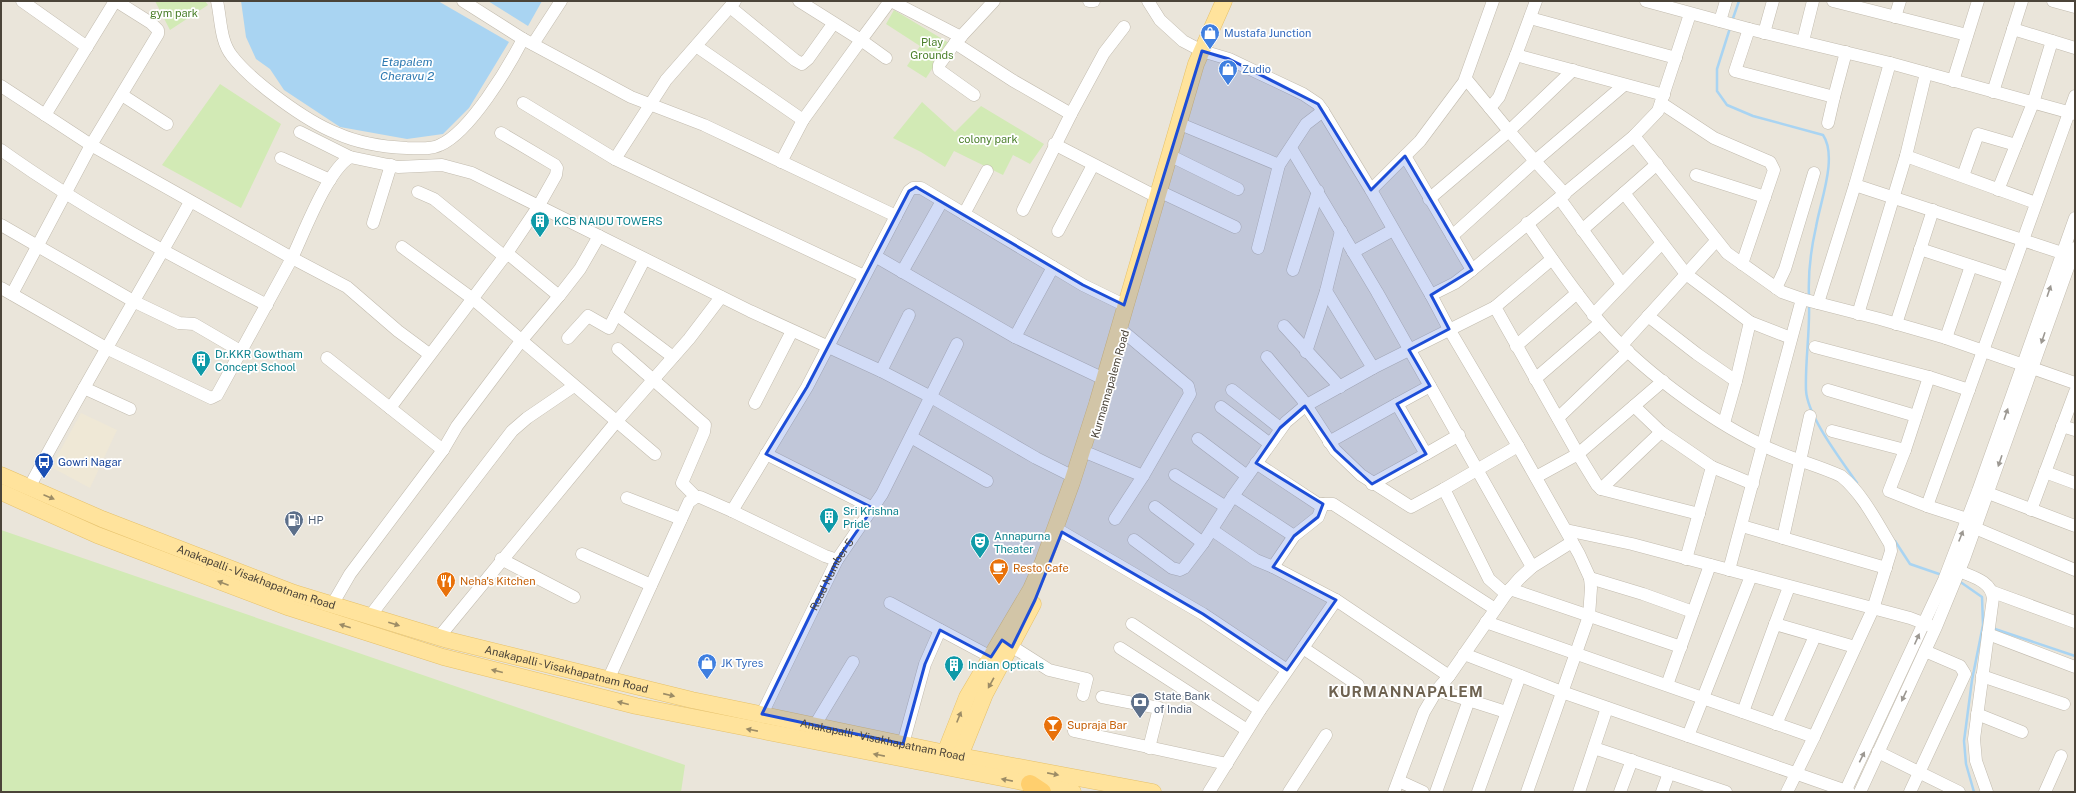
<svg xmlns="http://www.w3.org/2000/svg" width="2076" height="793" font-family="'Public Sans',sans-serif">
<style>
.residential{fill:#eae5da}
.education{fill:#efe8d6}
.green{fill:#d2eab5}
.water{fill:#a9d4f2}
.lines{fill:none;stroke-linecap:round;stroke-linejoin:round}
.stream{stroke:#a9d4f2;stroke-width:2.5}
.minor-casing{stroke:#c2bbae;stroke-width:13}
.major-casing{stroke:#e6c16a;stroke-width:17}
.highway-casing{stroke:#e0a43c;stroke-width:19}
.minor{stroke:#fff;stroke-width:12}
.major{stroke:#ffe39c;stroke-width:16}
.highway{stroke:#ffcf6e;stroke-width:18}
.oneway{fill:#9c9892}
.oneway2{fill:#9c8c66}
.marked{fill:#1d4ed8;fill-opacity:0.2;stroke:#1d4ed8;stroke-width:3;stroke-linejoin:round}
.labels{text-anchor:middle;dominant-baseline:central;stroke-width:3.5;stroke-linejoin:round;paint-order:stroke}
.park-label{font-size:11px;fill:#4a7f2a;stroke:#fff}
.shop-label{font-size:11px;fill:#366cbe;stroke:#fff;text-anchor:start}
.culture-label{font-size:11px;fill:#0d838f;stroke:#fff;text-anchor:start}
.street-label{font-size:11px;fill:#4b4439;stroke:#fff}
.transit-label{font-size:11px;fill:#164399;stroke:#fff;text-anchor:start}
.service-label{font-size:11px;fill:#4e5e75;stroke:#fff;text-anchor:start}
.food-label{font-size:11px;fill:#c56008;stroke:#fff;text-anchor:start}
.water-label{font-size:12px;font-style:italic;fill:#2e7ab2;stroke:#fff}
.district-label{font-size:15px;font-weight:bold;letter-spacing:1px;fill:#6e6250;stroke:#fff}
</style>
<rect width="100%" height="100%" fill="#f6f3ec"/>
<path class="residential" d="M 1,1 L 2075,1 L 2075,792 L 567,792 L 1,581 Z"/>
<path class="education" d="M 81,413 L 117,430 L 90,488 L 51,467 Z"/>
<path class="green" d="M 155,1 L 205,1 L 208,5 L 170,30 Z
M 894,10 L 949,43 L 926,78 L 907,66 L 920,46 L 886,24 Z
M 220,84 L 281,124 L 241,208 L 162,165 Z
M 922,102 L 955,132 L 981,106 L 1044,144 L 1030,164 L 1013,155 L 1003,175 L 954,151 L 945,167 L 921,152 L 893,138 Z
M 1,530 L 685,765 L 681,792 L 1,792 Z"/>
<path class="water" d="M 241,1 L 438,1 L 509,42 L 469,108 L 443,134 L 407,139 L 340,127 L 284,90 L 270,69 L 256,59 L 246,37 Z
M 488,1 L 542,1 L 528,26 Z"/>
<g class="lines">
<path class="stream" d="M 1732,21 L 1739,1
M 1730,28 L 1717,69 L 1717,91 L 1727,105 L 1753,116 L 1823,135 C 1838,157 1820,202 1816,227 C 1811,249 1808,275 1809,297
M 1809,304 C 1810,333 1805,361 1806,390 C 1807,416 1842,461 1857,483
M 1895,541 L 1910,564 L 1942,575
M 1959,581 L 1982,597 L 1983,625 L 1972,680 L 1964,741 L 1966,764 L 1974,792
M 1992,628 L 2075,656"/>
<g class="minor-casing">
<g id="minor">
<path d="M 22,1 L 87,47"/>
<path d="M 217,1 C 221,19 220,41 232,56 C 252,82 306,121 336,133 C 358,143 383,147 407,148 C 417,148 430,150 440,145 C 470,132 508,68 523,39"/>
<path d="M 463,1 L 523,39 L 631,97 L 704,125 L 896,216"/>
<path d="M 799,1 L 861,40 L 890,1"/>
<path d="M 891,1 L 961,37"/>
<path d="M 994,1 L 955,43 L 1012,80 L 1071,114"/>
<path d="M 1089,1 L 1094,1"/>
<path d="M 1148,1 L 1160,20 L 1183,41 L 1202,51 L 1229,59 L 1303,94 L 1318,104 L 1323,111 L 1371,190 L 1431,295 L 1449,329 L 1518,446 L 1579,554 L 1590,578 L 1591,588 L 1589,616 L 1527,792"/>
<path d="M 1536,1 L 1516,55 L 1664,95"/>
<path d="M 1646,1 L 1749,29 L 1890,63 L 2075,114"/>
<path d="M 1833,1 L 1967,35"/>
<path d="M 2053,1 L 2075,7"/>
<path d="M 730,7 L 795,60 L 802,64 L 808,59 L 833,24"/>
<path d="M 1895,17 L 1900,1"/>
<path d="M 1530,18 L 1676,58"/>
<path d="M 1720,21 L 1726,1"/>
<path d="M 1749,29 L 1735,71 L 1834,97 L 1846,52"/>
<path d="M 2013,29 L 2075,48"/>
<path d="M 1764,33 L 1773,1"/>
<path d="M 1803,41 L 1813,1"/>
<path d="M 955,43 L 939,65 L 939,70 L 974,95"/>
<path d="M 533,44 L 561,1"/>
<path d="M 696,46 L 803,120 L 781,162"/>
<path d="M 1953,81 L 1978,1"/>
<path d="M 1,86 L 91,145 L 292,258 C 304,233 327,171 350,157"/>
<path d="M 1993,92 L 2022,1"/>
<path d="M 122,95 L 167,124"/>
<path d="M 523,103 L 615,159 L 864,276"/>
<path d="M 1661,103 L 1714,138 L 1770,162 L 1774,170 L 1742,264"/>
<path d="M 1490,108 L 1499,97 L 1516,55"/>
<path d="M 45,115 L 115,1"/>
<path d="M 803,120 L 861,40 L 886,58"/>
<path d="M 1828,123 L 1834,97"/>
<path d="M 1185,126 L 1279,165"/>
<path d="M 300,132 L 350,157 L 398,167 L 442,165 L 472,173 L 750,311 L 881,371 L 931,397 L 1036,458 L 1074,477"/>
<path d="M 1634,136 L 1727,253 L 1782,292 L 1802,299 L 1880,319 L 1946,338 L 2075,383"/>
<path d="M 1054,144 L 1157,197"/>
<path d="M 1291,148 L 1377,292 L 1532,567"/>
<path d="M 1,150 C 85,210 175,258 267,305"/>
<path d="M 1405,156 L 1472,270"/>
<path d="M 1906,156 L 2036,203"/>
<path d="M 281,158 L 330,180"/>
<path d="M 1175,158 L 1238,189"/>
<path d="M 615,159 L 666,80 L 735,1"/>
<path d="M 1696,175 L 1765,197"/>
<path d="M 1963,176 L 1978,134 L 2016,145"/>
<path d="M 1855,185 L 2062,253"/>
<path d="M 1371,190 L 1420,141 L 1464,82 L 1493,1"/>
<path d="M 1998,190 L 2033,103 L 2052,41"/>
<path d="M 418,192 L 434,199 L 505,257"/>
<path d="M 1624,193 L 1686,274 L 1750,322 L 1791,338"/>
<path d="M 1165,194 L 1235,227"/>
<path d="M 1565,194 L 1535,161 L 1624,85"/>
<path d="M 1429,199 L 1509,131 L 1466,79"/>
<path d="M 1560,199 L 1622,284"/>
<path d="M 1023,210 L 1071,114 L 1104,53 L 1124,27"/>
<path d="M 964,214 L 987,171"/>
<path d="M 373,223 L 391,165"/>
<path d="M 1527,223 C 1550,256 1573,290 1599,321 C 1637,367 1708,419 1762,445 C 1787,458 1815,464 1841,476 C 1862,493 1876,521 1890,544 L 1891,551 L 1873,609 L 1814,737"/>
<path d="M 1,225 L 135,302 L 179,323 L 194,324 L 242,352"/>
<path d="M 1582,230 L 1657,164"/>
<path d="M 1058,231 L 1093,165"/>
<path d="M 1452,236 L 1535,161 L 1509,131 L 1573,70"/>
<path d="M 402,247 L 473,299 L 655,454"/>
<path d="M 1258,248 L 1279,165 L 1306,124 L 1323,111"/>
<path d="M 1920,249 L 2009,278"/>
<path d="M 1353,252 L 1393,230"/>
<path d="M 507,253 L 559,296"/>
<path d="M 875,256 L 1015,337 L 1104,379"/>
<path d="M 1552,259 L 1495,307 L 1578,454 L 1663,381"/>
<path d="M 1293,270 L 1318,191"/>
<path d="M 902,272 L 942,201"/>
<path d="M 1,288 L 106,348 L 211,398 L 217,395 L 292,258 L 347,287 L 398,331 L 429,354"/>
<path d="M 1776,288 L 1785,269 L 1814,173"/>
<path d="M 1326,291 L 1373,368"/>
<path d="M 12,294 L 91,145 L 158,34 L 158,30 L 151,23 L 116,1"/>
<path d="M 1431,295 L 1455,283 L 1472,270 L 1634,136 L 1658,111 L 1690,14"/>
<path d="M 1818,303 L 1855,185 L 1890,63"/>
<path d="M 616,314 L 673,357"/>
<path d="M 1858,314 L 1906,156 L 1926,73"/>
<path d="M 1593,315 L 1662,243"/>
<path d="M 1648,316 L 1697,354 L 1736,381"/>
<path d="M 1896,324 L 1933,210"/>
<path d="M 1284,326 L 1340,387"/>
<path d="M 1015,337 L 1053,267"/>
<path d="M 568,338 L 588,316 L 609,328 L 644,260"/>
<path d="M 1946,338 L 1971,266"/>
<path d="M 1622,345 L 1716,241"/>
<path d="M 1516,346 L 1577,293"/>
<path d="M 1815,347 L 1929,377 L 1969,390"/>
<path d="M 618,349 L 705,425 L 704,432 L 682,483 L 696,497"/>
<path d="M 1306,352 L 1326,291 L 1341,231"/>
<path d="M 1267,357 L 1302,399 L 1335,450 L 1361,475 L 1411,507 L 1444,489 L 1489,579 L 1506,594"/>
<path d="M 327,358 L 443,450"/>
<path d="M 881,371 L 909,315"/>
<path d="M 1535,379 L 1600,323"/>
<path d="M 84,388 L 130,409"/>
<path d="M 1232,390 L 1280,428"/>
<path d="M 1828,390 L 1916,416"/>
<path d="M 755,403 L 792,331"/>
<path d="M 1397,404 L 1430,386"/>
<path d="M 1634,406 L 1661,432 L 1712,467 L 1753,484"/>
<path d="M 1221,407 L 1270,444"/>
<path d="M 390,408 L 507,253 L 538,207 L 556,175 L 557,168 L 555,165 L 501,133"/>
<path d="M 1558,418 L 1628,351"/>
<path d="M 1724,423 L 1736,381 L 1750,322"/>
<path d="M 2062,426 L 2075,430"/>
<path d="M 1832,431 L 1905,450"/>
<path d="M 911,437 L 987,481"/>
<path d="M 1198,439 L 1247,476"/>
<path d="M 1329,442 L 1397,404 L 1426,454 L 1372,484"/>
<path d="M 766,454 L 873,508"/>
<path d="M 1090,454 L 1143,476"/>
<path d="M 1426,454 L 1459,435"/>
<path d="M 1256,463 L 1318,504 L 1333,504 L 1495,609"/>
<path d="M 2045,472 L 2075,483"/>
<path d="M 1175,475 L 1226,507"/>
<path d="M 1536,477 L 1578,454 L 1597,485 L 1601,489 L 1699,514"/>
<path d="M 29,488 C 80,391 137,298 190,202"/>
<path d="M 1444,489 L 1518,446"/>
<path d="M 1601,489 L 1661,432"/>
<path d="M 1988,493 L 2075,526"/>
<path d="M 1233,496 L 1294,536"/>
<path d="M 627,498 L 681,519"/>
<path d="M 1927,506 L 1889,491 L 1905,450 L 1929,377"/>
<path d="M 1155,507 L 1203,543"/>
<path d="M 2031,510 L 2075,392"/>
<path d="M 1115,519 L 1143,476 L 1190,394 L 1188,386 L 1125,333"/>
<path d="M 1967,519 L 1927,506 L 2075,96"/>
<path d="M 1742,526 L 1886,568"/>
<path d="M 1975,528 L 2075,570"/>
<path d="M 1212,530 L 1256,560 L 1273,567 L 1336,600"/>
<path d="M 1566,530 L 1632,544 L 1910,618 L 1931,626"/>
<path d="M 1062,532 L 1203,614 L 1287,670"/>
<path d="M 1783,538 L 1810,416"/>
<path d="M 1134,540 L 1172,568 L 1180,570 L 1184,568 L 1203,543 L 1233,496 L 1286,422 L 1305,406 L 1373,368 L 1495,307"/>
<path d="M 582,554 L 651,585"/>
<path d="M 501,559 L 574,597"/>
<path d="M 1686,559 L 1712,467"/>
<path d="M 837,560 L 825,556 L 732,511 L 807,387 L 909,191 L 913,188 L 921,188 L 1083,285 L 1124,305"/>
<path d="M 1273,567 L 1294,536 L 1318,517 L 1323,504"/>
<path d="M 1729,570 L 1802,299"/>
<path d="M 1959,571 C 1973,577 1991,581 1993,598 L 1974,739 L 1976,761 L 1987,792"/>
<path d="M 1590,578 L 1643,594 L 1693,612"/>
<path d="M 1510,589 L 1681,647"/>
<path d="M 1993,592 L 2075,622"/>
<path d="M 890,603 L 991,657"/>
<path d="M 332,605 L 350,574 L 443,450 L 457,426 L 521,341 L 559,296 L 580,269 L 599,236"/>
<path d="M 370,616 L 512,431 L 527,418 L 574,386"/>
<path d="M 1486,622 L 1814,737 L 1787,792"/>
<path d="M 1132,624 L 1260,710"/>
<path d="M 1775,624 L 1789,587"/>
<path d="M 1988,634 L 2075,667"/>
<path d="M 439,637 L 616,422 L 689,339 L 721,297"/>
<path d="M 1005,642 L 1049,670 L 1087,679 L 1083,695"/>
<path d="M 1120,648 L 1247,730"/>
<path d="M 1303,648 L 1358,685"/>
<path d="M 1464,654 L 1562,692 L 1849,792"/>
<path d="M 1982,676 L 2064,704"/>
<path d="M 608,680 L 689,502 L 696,497 L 700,497 L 732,511"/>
<path d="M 1667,685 L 1710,565"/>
<path d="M 1437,690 L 1506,712"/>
<path d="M 1102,697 L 1159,708 L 1149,748"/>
<path d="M 1743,712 L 1775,624 L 1855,647"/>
<path id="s1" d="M 762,714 L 837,560 L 882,494 L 957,344"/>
<path d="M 1977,714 L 2022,732"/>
<path d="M 1776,724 L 1815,636"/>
<path d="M 815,725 L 853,662"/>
<path d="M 1074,731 L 1227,764"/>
<path d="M 1688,736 L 1751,576"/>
<path d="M 903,744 L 925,664 L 940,630"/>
<path d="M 1594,748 L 1726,792"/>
<path d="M 1878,752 L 1959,792"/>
<path d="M 1399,781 L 1423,792"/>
<path d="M 1209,792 L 1260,710 L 1336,600 L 1449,676"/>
<path d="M 1289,792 L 1326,735"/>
<path d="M 1394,792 L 1424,712 L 1437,690 L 1449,676 L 1506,594 L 1519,579 L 1532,567 L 1572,542"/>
<path d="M 1436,792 L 1469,700"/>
<path d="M 1478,792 L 1520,676"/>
<path d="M 1579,792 L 1607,708"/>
<path d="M 1620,792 L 1632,760"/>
<path d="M 1662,792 L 1669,773"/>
<path d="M 1845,792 L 1944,580 L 1978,491 L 2075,218"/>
<path d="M 1860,792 L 1936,627 L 1964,559 L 2075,248"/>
<path d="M 1910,792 L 1965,674 L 1960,666 L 1925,651"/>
<path d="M 2045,792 L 2061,756"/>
</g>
</g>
<g class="major-casing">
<g id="major">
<path id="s2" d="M 1,475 L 102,519 L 294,593 L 448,640 L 692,700 L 960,756 L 1153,792"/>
<path d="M 1,492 L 97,535 L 290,608 L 443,657 L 636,706 L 1073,792"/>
<path d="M 945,753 L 967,697 L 1031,589 L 1043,562 L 1072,482 L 1097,404 L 1196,64 L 1224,1"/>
<path d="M 960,756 L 985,694 L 1033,604"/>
</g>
</g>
<g class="highway-casing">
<path id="highway" d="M 1030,784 L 1042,792"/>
</g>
<use href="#minor" class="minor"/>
<use href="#major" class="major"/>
<use href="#highway" class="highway"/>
</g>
<defs><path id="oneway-solid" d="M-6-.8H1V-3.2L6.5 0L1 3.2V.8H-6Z"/></defs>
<g class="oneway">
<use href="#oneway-solid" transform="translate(2049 291) rotate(-71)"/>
<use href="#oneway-solid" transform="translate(2043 338) rotate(109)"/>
<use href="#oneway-solid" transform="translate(2006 414) rotate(-71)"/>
<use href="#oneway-solid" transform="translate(2000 461) rotate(109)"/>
<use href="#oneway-solid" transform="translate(1961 536) rotate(-68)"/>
<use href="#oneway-solid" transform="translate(1917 639) rotate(-66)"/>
<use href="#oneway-solid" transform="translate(1904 696) rotate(115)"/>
<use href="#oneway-solid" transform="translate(1862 757) rotate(-64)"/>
</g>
<g class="oneway2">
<use href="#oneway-solid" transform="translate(49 497) rotate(23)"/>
<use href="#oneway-solid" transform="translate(223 583) rotate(-159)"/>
<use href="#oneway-solid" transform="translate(394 624) rotate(17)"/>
<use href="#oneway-solid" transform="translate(345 626) rotate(-162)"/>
<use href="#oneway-solid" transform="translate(497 671) rotate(-166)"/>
<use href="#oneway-solid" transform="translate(991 683) rotate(119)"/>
<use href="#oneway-solid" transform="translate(669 695) rotate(13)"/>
<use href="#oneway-solid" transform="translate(623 703) rotate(-166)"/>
<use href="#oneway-solid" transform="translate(959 717) rotate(-68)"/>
<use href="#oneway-solid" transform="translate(752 730) rotate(-169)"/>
<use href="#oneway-solid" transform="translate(879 755) rotate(-169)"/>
<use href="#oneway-solid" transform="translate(1053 774) rotate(11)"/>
<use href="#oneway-solid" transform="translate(1007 780) rotate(-169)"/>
</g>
<path class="marked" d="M 1202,51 L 1229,59 L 1318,104 L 1371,190 L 1405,156 L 1472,270 L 1431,295 L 1449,329 L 1409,350 L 1430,386 L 1397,404 L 1426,454 L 1372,484 L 1335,450 L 1305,406 L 1280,428 L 1256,463 L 1323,504 L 1318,517 L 1294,536 L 1273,567 L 1336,600 L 1287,670 L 1203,614 L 1062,532 L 1035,600 L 1012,647 L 1002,640 L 991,657 L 940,630 L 925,664 L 903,744 L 762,714 L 837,560 L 873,508 L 766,454 L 807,387 L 909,191 L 916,187 L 1083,285 L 1124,305 Z"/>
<defs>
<g id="shop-pin" transform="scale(1)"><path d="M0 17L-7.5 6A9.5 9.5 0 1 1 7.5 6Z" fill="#3f7fe0" stroke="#fff"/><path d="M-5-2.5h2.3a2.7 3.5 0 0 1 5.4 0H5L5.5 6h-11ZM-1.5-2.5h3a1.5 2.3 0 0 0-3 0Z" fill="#fff"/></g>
<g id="building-pin" transform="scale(1)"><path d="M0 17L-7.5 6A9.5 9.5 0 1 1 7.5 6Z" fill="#0f9aa8" stroke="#fff"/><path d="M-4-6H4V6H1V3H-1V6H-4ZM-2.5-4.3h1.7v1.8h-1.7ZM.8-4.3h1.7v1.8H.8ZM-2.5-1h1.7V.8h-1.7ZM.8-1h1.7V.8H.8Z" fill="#fff"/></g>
<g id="bus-pin" transform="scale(1)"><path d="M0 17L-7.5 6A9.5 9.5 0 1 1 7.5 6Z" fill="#1a4fb4" stroke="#fff"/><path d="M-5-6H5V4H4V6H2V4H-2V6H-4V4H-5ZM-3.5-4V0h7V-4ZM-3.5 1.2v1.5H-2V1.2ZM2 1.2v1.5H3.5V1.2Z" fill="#fff"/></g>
<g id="fuel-pin" transform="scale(1)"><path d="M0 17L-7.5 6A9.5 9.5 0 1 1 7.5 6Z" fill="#5c6f8a" stroke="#fff"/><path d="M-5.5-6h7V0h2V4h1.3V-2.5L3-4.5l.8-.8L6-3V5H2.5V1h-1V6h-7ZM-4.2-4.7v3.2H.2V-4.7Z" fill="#fff"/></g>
<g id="theatre-pin" transform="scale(1)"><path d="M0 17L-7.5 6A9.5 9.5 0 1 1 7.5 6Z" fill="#0f9aa8" stroke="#fff"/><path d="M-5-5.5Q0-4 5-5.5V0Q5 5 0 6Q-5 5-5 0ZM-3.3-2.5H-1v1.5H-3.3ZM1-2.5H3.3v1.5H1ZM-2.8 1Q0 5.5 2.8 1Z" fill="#fff"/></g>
<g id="cafe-pin" transform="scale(1)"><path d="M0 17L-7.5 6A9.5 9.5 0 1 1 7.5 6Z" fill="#e8710a" stroke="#fff"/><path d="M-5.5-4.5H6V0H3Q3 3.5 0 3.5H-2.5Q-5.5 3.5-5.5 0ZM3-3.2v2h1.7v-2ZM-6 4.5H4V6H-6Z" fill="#fff"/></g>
<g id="restaurant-pin" transform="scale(1)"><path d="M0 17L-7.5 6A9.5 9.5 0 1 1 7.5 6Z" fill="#e8710a" stroke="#fff"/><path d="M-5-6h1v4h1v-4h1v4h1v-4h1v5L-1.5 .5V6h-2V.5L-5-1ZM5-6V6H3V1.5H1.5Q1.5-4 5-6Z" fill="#fff"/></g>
<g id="bank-pin" transform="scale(1)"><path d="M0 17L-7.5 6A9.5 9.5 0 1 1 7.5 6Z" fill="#5c6f8a" stroke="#fff"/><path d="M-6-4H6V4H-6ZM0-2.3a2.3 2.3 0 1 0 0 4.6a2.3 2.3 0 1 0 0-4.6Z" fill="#fff"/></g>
<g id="bar-pin" transform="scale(1)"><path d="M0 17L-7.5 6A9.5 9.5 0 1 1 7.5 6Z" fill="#e8710a" stroke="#fff"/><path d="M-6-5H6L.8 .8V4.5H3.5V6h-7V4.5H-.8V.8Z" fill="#fff"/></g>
</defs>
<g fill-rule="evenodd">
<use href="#shop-pin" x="1210" y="33"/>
<use href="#shop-pin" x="1228" y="69"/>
<use href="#building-pin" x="540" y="221"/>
<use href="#building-pin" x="201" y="360"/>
<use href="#bus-pin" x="44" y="462"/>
<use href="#building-pin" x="829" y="517"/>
<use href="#fuel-pin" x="294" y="520"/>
<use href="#theatre-pin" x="980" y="542"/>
<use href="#cafe-pin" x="999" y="568"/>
<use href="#restaurant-pin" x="446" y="581"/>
<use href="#shop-pin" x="707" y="663"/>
<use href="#building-pin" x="954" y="665"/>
<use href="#bank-pin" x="1140" y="702"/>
<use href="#bar-pin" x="1053" y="725"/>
</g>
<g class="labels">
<g class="park-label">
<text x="174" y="13">gym park</text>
<text x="932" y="42">Play<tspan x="932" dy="13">Grounds</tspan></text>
<text x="988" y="139">colony park</text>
</g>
<g class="shop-label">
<text x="1224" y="33">Mustafa Junction</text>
<text x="1242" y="69">Zudio</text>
<text x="721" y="663">JK Tyres</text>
</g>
<g class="culture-label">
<text x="554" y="221">KCB NAIDU TOWERS</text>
<text x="215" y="354">Dr.KKR Gowtham<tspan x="215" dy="13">Concept School</tspan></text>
<text x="843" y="511">Sri Krishna<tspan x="843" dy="13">Pride</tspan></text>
<text x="994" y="536">Annapurna<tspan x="994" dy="13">Theater</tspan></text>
<text x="968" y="665">Indian Opticals</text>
</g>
<g class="street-label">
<text transform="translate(1110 384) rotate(-74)">Kurmannapalem Road</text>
<text stroke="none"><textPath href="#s1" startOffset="156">Road Number 5</textPath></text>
<text stroke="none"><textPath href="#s2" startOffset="275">Anakapalli - Visakhapatnam Road</textPath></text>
<text stroke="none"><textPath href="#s2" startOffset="599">Anakapalli - Visakhapatnam Road</textPath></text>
<text stroke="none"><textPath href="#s2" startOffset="923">Anakapalli - Visakhapatnam Road</textPath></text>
</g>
<g class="transit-label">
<text x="58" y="462">Gowri Nagar</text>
</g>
<g class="service-label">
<text x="308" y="520">HP</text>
<text x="1154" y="696">State Bank<tspan x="1154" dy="13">of India</tspan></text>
</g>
<g class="food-label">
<text x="1013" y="568">Resto Cafe</text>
<text x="460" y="581">Neha's Kitchen</text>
<text x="1067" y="725">Supraja Bar</text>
</g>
<g class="water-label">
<text x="407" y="62">Etapalem<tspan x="407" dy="14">Cheravu 2</tspan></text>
</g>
<g class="district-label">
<text x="1406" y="691">KURMANNAPALEM</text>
</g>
</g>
<rect width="2076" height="793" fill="none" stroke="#4b4439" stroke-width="4"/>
</svg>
